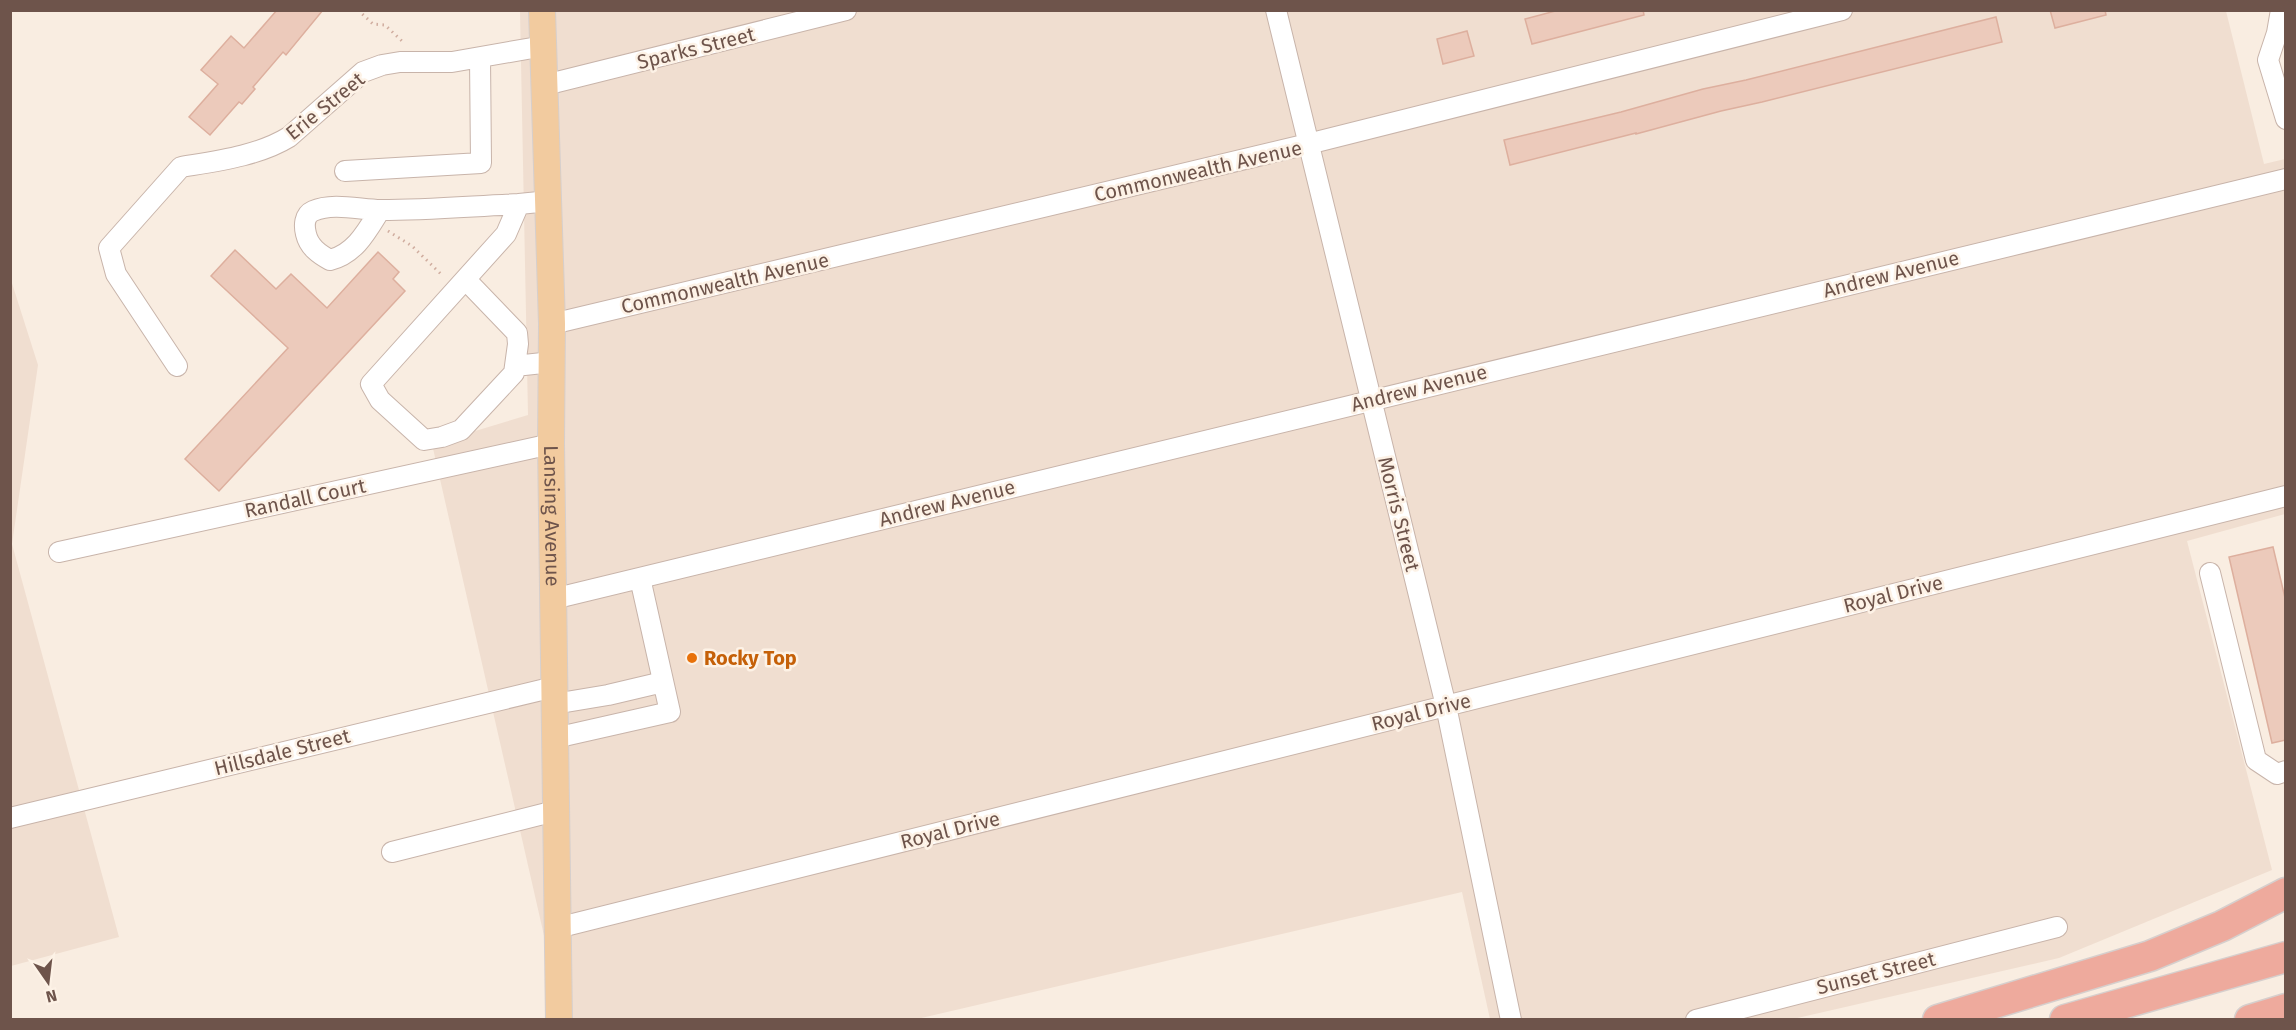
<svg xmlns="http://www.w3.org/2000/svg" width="2296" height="1030" font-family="'Fira Sans',sans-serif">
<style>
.residential{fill:#f0ded0}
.building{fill:#eccabb;stroke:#ddaf9e;stroke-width:1.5}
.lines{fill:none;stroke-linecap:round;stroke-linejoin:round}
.minor-casing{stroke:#c8b4aa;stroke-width:22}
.major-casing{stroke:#d6cfcd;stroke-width:28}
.highway-casing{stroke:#d6cfcd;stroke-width:33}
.path{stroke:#d0ad9f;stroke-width:3;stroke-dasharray:1.5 4.5;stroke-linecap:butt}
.minor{stroke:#fff;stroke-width:20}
.major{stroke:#f2cb9f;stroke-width:26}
.highway{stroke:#eeaa9d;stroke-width:30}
.food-dot{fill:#e8710a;stroke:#fdf2e6;stroke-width:2}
.labels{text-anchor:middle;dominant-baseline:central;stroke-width:5;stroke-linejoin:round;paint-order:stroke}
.street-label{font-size:20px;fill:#6e544b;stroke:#fdf2e6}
.food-label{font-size:20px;font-weight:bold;fill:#c56008;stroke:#fdf2e6;text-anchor:start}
</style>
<rect width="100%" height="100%" fill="#f9ede1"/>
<path class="residential" d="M 520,11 L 2226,11 L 2264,164 L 2285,159 L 2285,514 L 2187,541 L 2272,870 L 2059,958 L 1793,1019 L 1490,1019 L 1462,892 L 917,1019 L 563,1019 L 432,444 L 528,415 Z
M 10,277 L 38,365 L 12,544 L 119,937 L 11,966 Z"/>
<path class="building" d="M 277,10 L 323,10 L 286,55 L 283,52 L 253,87 L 255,89 L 242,104 L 239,102 L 210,135 L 189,117 L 218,84 L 201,70 L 231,36 L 244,48 Z
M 1559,10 L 1643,10 L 1644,15 L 1532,44 L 1525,19 Z
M 2050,10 L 2105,10 L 2106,15 L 2055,28 Z
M 1996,17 L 2002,42 L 1762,102 L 1721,111 L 1636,134 L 1636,133 L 1510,165 L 1504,140 L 1621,112 L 1703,89 L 1746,80 Z
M 1467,31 L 1474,56 L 1443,64 L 1437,39 Z
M 235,250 L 276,289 L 291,274 L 327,308 L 378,252 L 399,272 L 393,279 L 405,291 L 219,491 L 185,459 L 288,348 L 211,276 Z
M 2273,547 L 2286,602 L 2286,740 L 2272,743 L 2229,557 Z"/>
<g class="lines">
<g class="minor-casing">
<path id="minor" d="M 1276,10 L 1446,706 L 1511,1020
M 2281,10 L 2277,33 L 2268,60 L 2286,119
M 545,85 L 846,10
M 345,171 L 481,163 L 480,58
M 380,210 C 367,231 355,254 330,260 C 319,254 309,247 306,234 C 304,226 304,215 313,211 C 333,202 361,210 381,210 C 427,210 473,206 519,204
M 466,280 L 517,333 L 518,344 L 514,373 L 461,430 L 442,437 L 424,440 L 380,400 L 371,384 L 506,234 L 519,204 L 549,201
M 552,324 L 1308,144 L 1842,10
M 177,366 L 116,274 L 109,248 L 181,167 C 217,161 258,156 289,137 L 363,72 L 382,65 L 400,62 L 452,62 L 544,46
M 515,366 L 552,362
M 59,552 L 551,444
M 2210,573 L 2256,760 L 2277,774 L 2286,771
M 553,599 L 2286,179
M 554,704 L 608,695 L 663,682
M 555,738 L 670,712 L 640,578
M 10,818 L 554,687
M 392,852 L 555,811
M 557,928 L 2286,496
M 1696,1020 L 2057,927"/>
</g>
<g class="major-casing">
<g id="major">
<path id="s1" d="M 542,10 L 552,324 L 551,444 L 559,1020"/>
</g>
</g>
<g class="highway-casing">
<path id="highway" d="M 1938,1020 L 2150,956 L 2222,926 L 2286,893
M 2065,1020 L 2286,957
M 2250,1020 L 2286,1009"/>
</g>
<path class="path" d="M 358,10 L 373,24 L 385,25 L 404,43
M 388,231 L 412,246 L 443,276"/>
<use href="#minor" class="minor"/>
<use href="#major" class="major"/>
<use href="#highway" class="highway"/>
</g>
<circle class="food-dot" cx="692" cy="658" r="6"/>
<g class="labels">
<g class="street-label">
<text transform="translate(696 48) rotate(-14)">Sparks Street</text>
<text transform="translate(325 106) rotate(-39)">Erie Street</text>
<text transform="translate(1198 171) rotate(-13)">Commonwealth Avenue</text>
<text transform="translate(1891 274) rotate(-14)">Andrew Avenue</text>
<text transform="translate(725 283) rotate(-13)">Commonwealth Avenue</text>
<text transform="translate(1419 388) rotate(-14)">Andrew Avenue</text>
<text transform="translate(305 498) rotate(-12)">Randall Court</text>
<text transform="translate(947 503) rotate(-14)">Andrew Avenue</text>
<text transform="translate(1399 514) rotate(76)">Morris Street</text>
<text stroke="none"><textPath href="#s1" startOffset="506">Lansing Avenue</textPath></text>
<text transform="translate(1893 594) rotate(-14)">Royal Drive</text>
<text transform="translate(1421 712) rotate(-14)">Royal Drive</text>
<text transform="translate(282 752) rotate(-14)">Hillsdale Street</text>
<text transform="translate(950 830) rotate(-14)">Royal Drive</text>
<text transform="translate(1876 973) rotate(-14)">Sunset Street</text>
</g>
<g class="food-label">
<text x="704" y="658">Rocky Top</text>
</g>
</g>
<rect width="2296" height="1030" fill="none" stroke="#6e544b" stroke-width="24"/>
<g transform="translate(48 982) rotate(166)" stroke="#fdf2e6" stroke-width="4.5" paint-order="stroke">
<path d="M0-4.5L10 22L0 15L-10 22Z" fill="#6e544b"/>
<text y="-9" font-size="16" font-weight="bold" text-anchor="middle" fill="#6e544b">N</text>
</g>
</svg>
